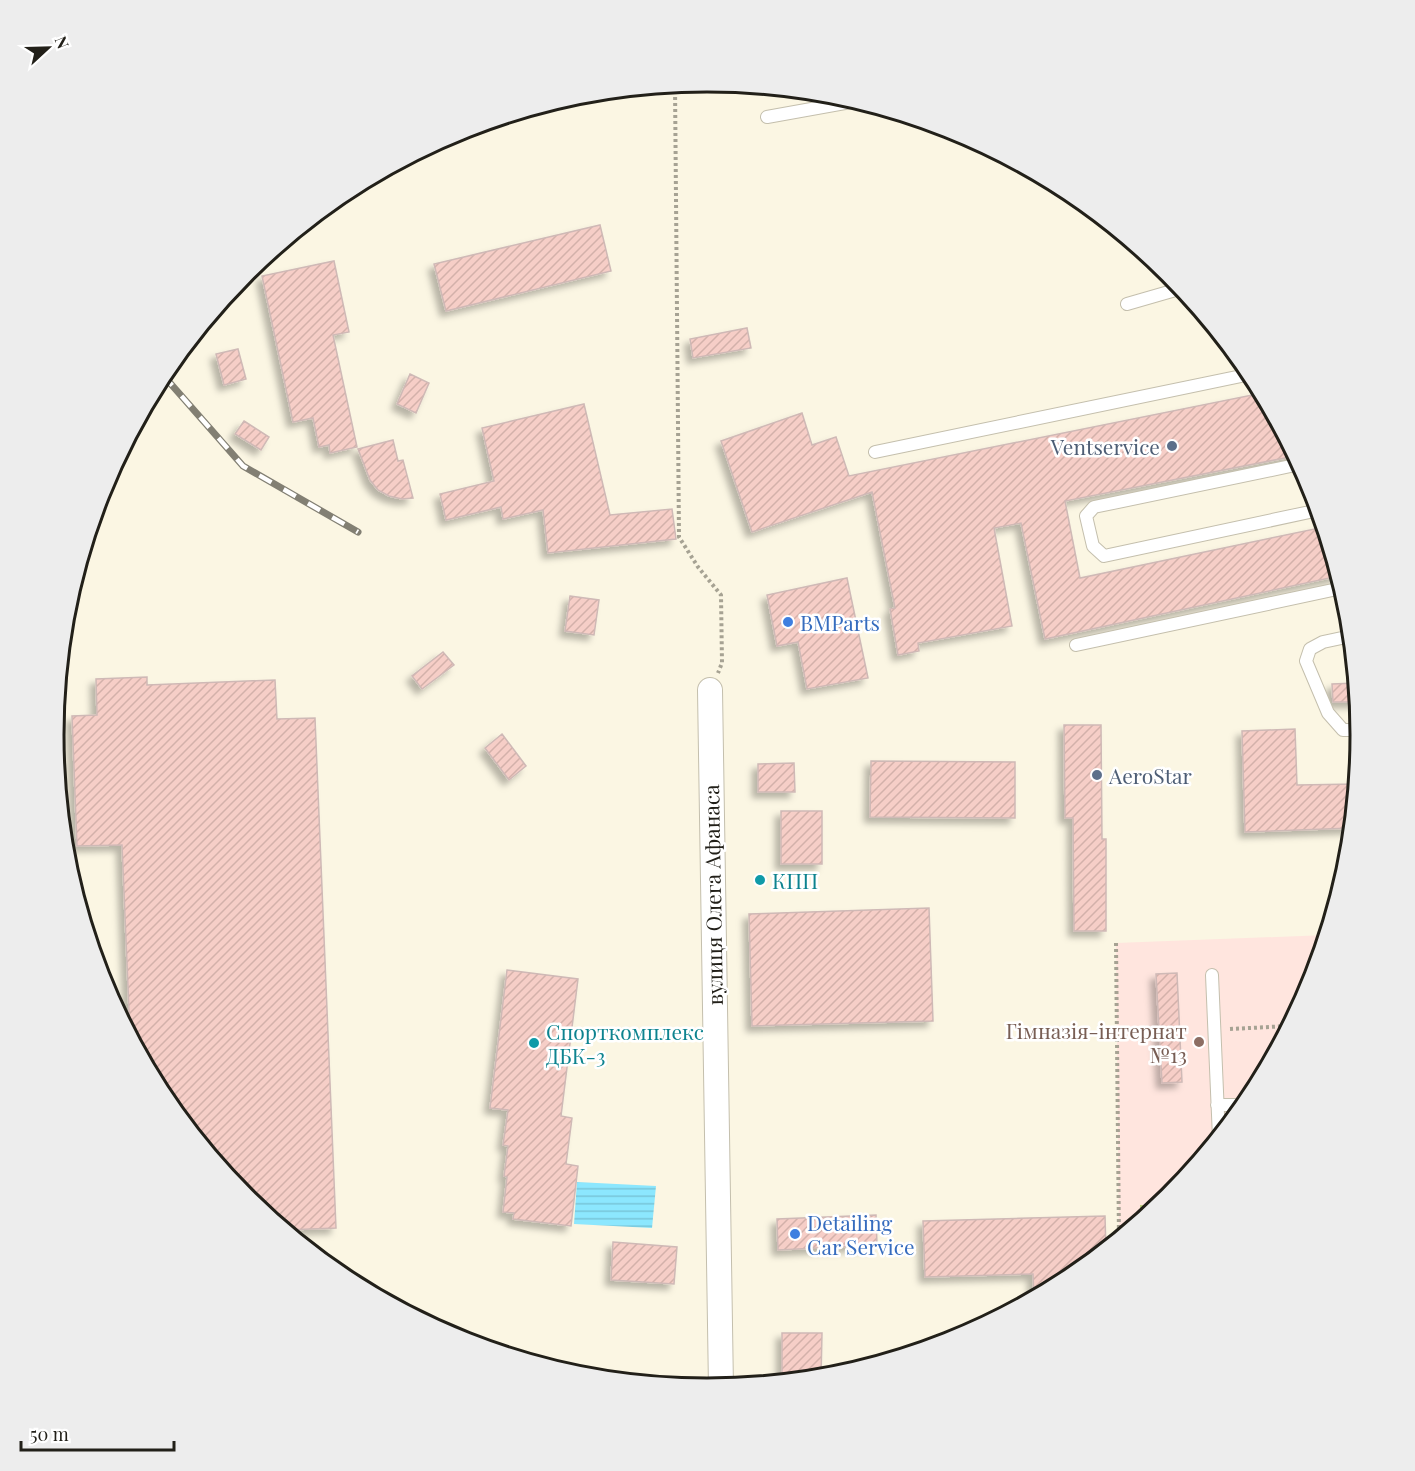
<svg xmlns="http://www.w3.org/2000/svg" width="1415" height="1471" font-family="'Playfair Display',serif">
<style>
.education{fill:#ffe5de}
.grass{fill:#c3d282}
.water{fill:url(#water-rules)}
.building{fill:url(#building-hatch);stroke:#cfb9b6;stroke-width:1.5;filter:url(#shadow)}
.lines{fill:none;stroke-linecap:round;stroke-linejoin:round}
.service-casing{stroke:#c4bfad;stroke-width:14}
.minor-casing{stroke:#c4bfad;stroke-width:26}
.path{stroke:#a6a293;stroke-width:4;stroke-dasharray:3 3;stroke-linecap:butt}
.service{stroke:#fff;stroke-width:12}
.minor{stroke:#fff;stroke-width:24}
.rail-casing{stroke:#827f73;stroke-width:7}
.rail{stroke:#fff;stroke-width:4.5;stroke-dasharray:14;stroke-linecap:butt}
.service-dot{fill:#5c6f8a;stroke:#fff;stroke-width:2}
.shop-dot{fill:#3f7fe0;stroke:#fff;stroke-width:2}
.culture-dot{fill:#0f9aa8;stroke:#fff;stroke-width:2}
.education-dot{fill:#8d6e63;stroke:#fff;stroke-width:2}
.labels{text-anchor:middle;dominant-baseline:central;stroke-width:5;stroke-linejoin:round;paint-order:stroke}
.service-label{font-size:21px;fill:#4e5e75;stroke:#fff;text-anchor:end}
.shop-label{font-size:21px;fill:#366cbe;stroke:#fff;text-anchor:start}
.culture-label{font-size:21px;fill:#0d838f;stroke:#fff;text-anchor:start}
.street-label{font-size:21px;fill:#222019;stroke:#fff}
.education-label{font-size:21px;fill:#785e54;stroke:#fff;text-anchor:end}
.rim{fill:none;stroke:#222019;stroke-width:3}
</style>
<defs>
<pattern id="water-rules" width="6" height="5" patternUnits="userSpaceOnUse" patternTransform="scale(1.5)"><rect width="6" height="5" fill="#8ce7fe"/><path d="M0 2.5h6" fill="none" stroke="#78c6d9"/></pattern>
<pattern id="building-hatch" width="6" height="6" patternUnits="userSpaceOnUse" patternTransform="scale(1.5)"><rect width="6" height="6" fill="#f6cec7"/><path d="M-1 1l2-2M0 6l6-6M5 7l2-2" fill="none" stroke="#d3b1aa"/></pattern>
<filter id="shadow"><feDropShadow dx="-5.5" dy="5.5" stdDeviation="3" flood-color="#0004"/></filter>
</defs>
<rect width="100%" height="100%" fill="#fbf6e3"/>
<path class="education" d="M 1327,935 L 1311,986 L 1251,1099 L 1169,1198 L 1119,1239 L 1116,943 Z"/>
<path class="grass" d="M 1140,1205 L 1161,1205 L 1140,1222 Z"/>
<path class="water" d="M 577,1182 L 656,1186 L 652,1228 L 574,1224 Z"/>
<path class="building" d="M 600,225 L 611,271 L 446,311 L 434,264 Z
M 334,261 L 349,332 L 333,335 L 357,447 L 330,453 L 329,445 L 319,447 L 313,418 L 293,422 L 262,276 Z
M 747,328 L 751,348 L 693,358 L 690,339 Z
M 238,349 L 246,379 L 224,385 L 216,354 Z
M 410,374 L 429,383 L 416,413 L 397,404 Z
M 1262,393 L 1295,456 L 1065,501 L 1080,578 L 1324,527 L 1339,576 L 1045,639 L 1021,523 L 994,528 L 1012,626 L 918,643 L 919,651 L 898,655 L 890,609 L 895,608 L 872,492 L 752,532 L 721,441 L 802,413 L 812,445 L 836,437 L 849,476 Z
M 584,404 L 610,515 L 672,509 L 676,539 L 548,553 L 543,510 L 503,519 L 501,507 L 446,520 L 440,494 L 494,481 L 482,428 Z
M 244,421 L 269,437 L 261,450 L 235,434 Z
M 393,440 L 398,461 L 403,460 L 413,498 L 402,499 L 389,496 L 378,490 L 370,480 L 358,449 Z
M 847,578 L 868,678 L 807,689 L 798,642 L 777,646 L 767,595 Z
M 570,596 L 599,600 L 594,635 L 565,631 Z
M 443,652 L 454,665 L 422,689 L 412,676 Z
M 147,677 L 147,685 L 275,680 L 277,719 L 315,718 L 336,1228 L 285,1230 L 245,1197 L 164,1098 L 130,1034 L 122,845 L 77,846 L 72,716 L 97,715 L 96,679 Z
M 1356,683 L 1358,702 L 1333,702 L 1332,684 Z
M 1064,725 L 1101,725 L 1102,839 L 1106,839 L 1106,931 L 1074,931 L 1073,818 L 1065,818 Z
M 1295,729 L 1297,785 L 1356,784 L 1352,828 L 1245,832 L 1242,731 Z
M 502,734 L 526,766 L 509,780 L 485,748 Z
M 871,761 L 1015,762 L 1015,818 L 870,817 Z
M 794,763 L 795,792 L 758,792 L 758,764 Z
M 781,811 L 822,811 L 822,864 L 781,864 Z
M 929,908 L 933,1021 L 752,1026 L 749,914 Z
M 507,970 L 578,979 L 561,1116 L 572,1118 L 566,1164 L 578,1166 L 571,1226 L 513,1219 L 514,1213 L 503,1212 L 507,1177 L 504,1176 L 508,1146 L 503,1145 L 508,1110 L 490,1108 Z
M 1177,973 L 1182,1082 L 1162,1083 L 1156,974 Z
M 876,1215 L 877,1245 L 778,1250 L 777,1219 Z
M 1105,1216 L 1106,1250 L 1070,1279 L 1034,1299 L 1033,1274 L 925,1277 L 923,1221 Z
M 613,1242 L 677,1247 L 674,1284 L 611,1280 Z
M 782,1333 L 822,1333 L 821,1378 L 782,1382 Z"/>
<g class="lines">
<g class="service-casing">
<path id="service" d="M 767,117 L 856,101
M 1127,304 L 1179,289 L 1181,287
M 875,452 L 1251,374
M 1300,464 L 1094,507 L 1086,516 L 1093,546 L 1104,556 L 1319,510
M 1351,636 L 1323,642 L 1310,649 L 1306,661 L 1328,713 L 1343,730 L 1360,730
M 1076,645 L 1342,588
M 1212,975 L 1219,1138
M 1217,1105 L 1246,1105"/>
</g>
<g class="minor-casing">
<path id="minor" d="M 710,690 L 721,1388"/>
</g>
<path class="path" d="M 675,85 L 679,537 L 698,567 L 721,595 L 722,663 L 718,673
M 1116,943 L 1119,1239
M 1230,1029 L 1289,1026"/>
<use href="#service" class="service"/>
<use href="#minor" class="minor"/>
<g class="rail-casing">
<path id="rail" d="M 163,375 L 243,466 L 358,532"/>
</g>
<use href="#rail" class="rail"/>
</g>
<g class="service-dot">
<circle cx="1172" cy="446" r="6"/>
<circle cx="1097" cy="775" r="6"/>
</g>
<g class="shop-dot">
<circle cx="788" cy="622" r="6"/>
<circle cx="795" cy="1234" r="6"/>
</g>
<g class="culture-dot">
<circle cx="760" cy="880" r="6"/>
<circle cx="534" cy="1043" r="6"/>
</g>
<circle class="education-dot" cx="1199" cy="1042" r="6"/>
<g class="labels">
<g class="service-label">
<text x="1160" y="446">Ventservice</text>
<text x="1109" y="775" text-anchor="start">AeroStar</text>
</g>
<g class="shop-label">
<text x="800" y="622">BMParts</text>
<text x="807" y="1222">Detailing<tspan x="807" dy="24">Car Service</tspan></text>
</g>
<g class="culture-label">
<text x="772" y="880">КПП</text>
<text x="546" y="1031">Спорткомплекс<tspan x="546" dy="24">ДБК-3</tspan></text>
</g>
<g class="street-label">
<text transform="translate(712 895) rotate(-91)">вулиця Олега Афанаса</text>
</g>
<g class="education-label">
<text x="1187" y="1030">Гімназія-інтернат<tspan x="1187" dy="24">№13</tspan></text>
</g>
</g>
<path d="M0 0H1415V1471H0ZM64 735a643 643 0 1 1 1286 0a643 643 0 1 1-1286 0Z" fill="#ededed" fill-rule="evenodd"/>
<path class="rim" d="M64 735a643 643 0 1 1 1286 0a643 643 0 1 1-1286 0Z"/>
<g transform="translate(48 48) rotate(68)" stroke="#ffffff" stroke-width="4.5" paint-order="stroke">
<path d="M0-4.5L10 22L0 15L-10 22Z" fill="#222019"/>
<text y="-9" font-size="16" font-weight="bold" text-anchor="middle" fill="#222019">N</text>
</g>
<path d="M21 1441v9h153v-9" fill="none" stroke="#222019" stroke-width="3"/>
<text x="30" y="1441" font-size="18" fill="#222019" stroke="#ffffff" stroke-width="4.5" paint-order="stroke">50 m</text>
</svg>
